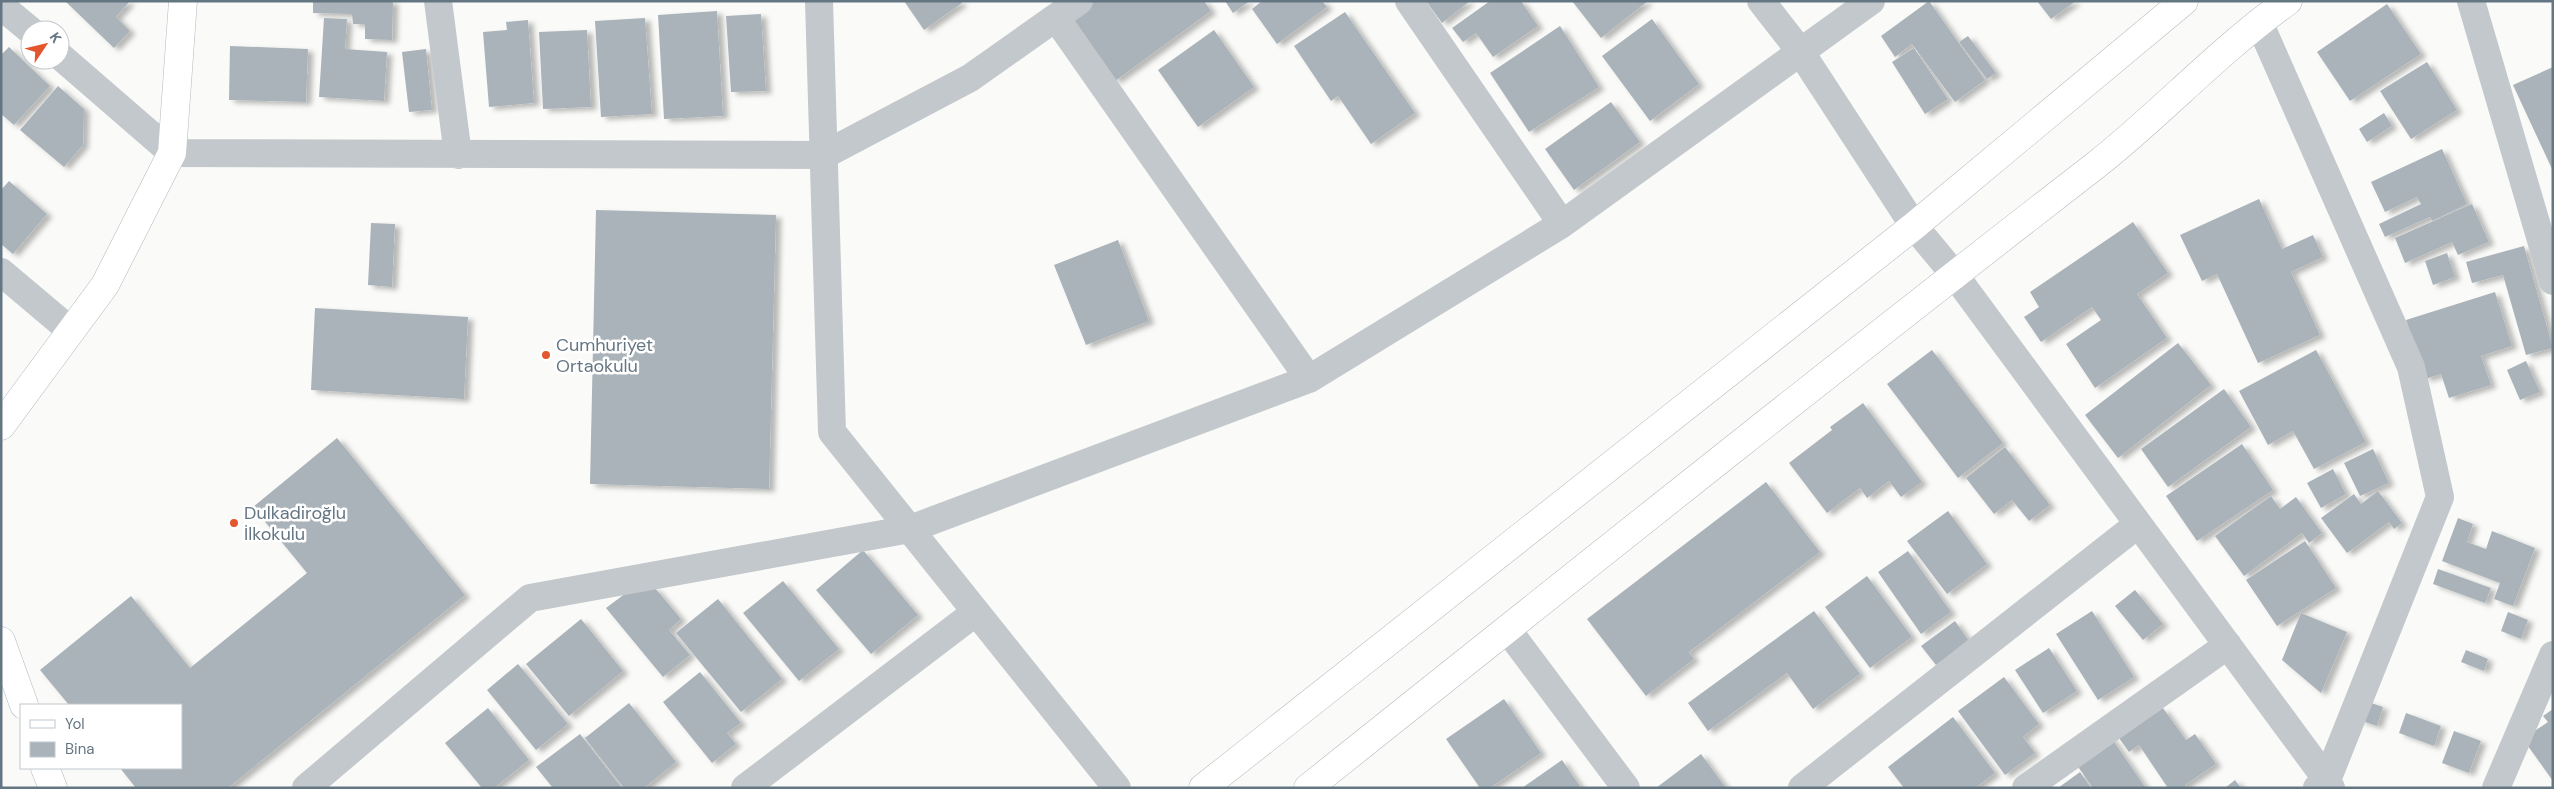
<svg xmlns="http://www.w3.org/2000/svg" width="2554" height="789" font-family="'DM Sans',sans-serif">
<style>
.building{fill:#aab3b9;filter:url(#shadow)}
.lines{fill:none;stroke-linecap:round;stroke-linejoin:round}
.secondary-casing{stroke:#b3babf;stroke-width:29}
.minor{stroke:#c3c8cc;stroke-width:28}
.secondary{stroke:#fff;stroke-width:28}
.poi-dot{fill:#e4572e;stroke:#fff;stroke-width:2}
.labels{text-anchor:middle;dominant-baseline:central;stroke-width:5;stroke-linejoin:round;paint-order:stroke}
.poi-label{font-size:18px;fill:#657683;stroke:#fff;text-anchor:start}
</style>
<defs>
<filter id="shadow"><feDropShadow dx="5.5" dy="3" stdDeviation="2.5" flood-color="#0004"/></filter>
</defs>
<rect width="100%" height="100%" fill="#fafaf8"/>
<path class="building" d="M 65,1 L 130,1 L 116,17 L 130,31 L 114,48 Z
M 313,1 L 393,1 L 392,40 L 365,39 L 365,24 L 353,24 L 352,14 L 313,13 Z
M 904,1 L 960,1 L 962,3 L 924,30 Z
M 1085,1 L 1204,1 L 1211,11 L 1115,81 L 1067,15 Z
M 1225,1 L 1250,1 L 1233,13 Z
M 1262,1 L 1322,1 L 1327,7 L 1277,44 L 1252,9 Z
M 1426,1 L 1470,1 L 1442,23 Z
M 1490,1 L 1521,1 L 1538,26 L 1493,57 L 1476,33 L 1463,42 L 1452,28 Z
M 1572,1 L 1648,1 L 1601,38 Z
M 1929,1 L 1985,80 L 1955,102 L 1912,44 L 1895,57 L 1881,36 Z
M 2037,1 L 2076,1 L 2051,19 Z
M 2387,4 L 2421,54 L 2350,101 L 2317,52 Z
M 717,11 L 723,116 L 664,119 L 658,15 Z
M 1345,12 L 1415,113 L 1371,144 L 1338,96 L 1331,101 L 1294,46 Z
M 761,14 L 766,91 L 731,92 L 726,16 Z
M 324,18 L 347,19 L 345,49 L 387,52 L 384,101 L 319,97 Z
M 645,18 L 652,114 L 601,117 L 595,21 Z
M 1652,19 L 1699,84 L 1650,121 L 1602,56 Z
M 528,20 L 534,103 L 489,107 L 483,32 L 507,30 L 506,22 Z
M 1560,26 L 1599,87 L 1529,132 L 1490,73 Z
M 587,30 L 591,107 L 543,109 L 539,32 Z
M 1214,30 L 1254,87 L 1198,127 L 1158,70 Z
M 1968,36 L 1996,73 L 1987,79 L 1959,42 Z
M 230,46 L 308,49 L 306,102 L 229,100 Z
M 9,47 L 50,86 L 14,125 L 1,114 L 1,55 Z
M 1914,48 L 1948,99 L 1925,114 L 1892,62 Z
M 426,49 L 432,110 L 409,112 L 402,52 Z
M 2427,62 L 2457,110 L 2411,139 L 2380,91 Z
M 2553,67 L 2553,171 L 2513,85 Z
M 58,86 L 84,109 L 83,145 L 64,167 L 20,130 Z
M 1611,102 L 1640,142 L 1574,190 L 1545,149 Z
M 2384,113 L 2392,126 L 2367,142 L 2359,129 Z
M 2442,149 L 2467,204 L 2432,221 L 2430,217 L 2385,237 L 2379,224 L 2421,204 L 2417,197 L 2385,212 L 2371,182 Z
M 9,181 L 47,214 L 13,254 L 1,244 L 1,190 Z
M 2259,199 L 2282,249 L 2313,235 L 2323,257 L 2291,272 L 2320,335 L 2258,363 L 2217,274 L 2202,281 L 2180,235 Z
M 2472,204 L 2489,242 L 2458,255 L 2452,242 L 2405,263 L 2395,238 Z
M 596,210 L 776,215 L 769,489 L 590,484 Z
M 2133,222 L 2168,273 L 2137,294 L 2167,338 L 2095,388 L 2066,344 L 2101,320 L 2092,307 L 2041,342 L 2024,317 L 2039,307 L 2030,292 Z
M 371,223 L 395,224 L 392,287 L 368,285 Z
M 1118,240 L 1149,321 L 1086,345 L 1054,265 Z
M 2524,246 L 2553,348 L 2526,355 L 2503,275 L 2472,283 L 2466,262 Z
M 2447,253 L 2455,277 L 2433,285 L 2425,261 Z
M 2495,292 L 2512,346 L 2481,356 L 2491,385 L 2449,398 L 2441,374 L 2425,379 L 2406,320 Z
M 315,308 L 468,317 L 464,399 L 311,390 Z
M 2178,343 L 2211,385 L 2118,458 L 2085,415 Z
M 1932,350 L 2003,443 L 1958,478 L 1887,384 Z
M 2316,350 L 2366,442 L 2314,469 L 2293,431 L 2268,445 L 2239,391 Z
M 2526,361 L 2540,392 L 2520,400 L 2507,370 Z
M 2224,389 L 2251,427 L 2168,487 L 2141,449 Z
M 1863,403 L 1922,482 L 1901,497 L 1889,481 L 1867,498 L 1860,488 L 1827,513 L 1789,463 L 1832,430 L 1830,427 Z
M 337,438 L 465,595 L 228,788 L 136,788 L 120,768 L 181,768 L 181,705 L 69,705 L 40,670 L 131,596 L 190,668 L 307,573 L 253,507 Z
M 2242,444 L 2273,490 L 2197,541 L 2166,496 Z
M 2005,447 L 2050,505 L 2029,521 L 2012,500 L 1994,514 L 1966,478 Z
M 2373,449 L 2389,483 L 2360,496 L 2344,463 Z
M 2333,469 L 2346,494 L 2321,508 L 2307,483 Z
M 1766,482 L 1820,552 L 1689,652 L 1694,659 L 1646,696 L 1587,619 Z
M 2378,491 L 2402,523 L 2394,529 L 2389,522 L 2347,553 L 2321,518 L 2354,494 L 2361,504 Z
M 2271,496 L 2280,509 L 2296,497 L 2322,533 L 2309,543 L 2302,533 L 2244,576 L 2215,536 Z
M 1948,511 L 1987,564 L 1947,594 L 1907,541 Z
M 2458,518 L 2473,524 L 2467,542 L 2486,549 L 2492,531 L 2535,548 L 2513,606 L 2494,599 L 2500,583 L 2442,561 Z
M 2305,541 L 2336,588 L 2277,626 L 2246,580 Z
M 863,550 L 918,615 L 871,654 L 816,590 Z
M 1908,551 L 1951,612 L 1921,634 L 1878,572 Z
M 2438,569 L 2491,588 L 2485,603 L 2433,584 Z
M 1867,576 L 1912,637 L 1870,668 L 1825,607 Z
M 783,581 L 839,649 L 799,681 L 743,613 Z
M 655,588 L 681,619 L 669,630 L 690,655 L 663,677 L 606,608 L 626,593 Z
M 2135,590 L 2163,624 L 2143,640 L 2115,606 Z
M 718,599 L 782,679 L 741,712 L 676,633 Z
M 1814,611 L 1860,674 L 1813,709 L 1787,673 L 1708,731 L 1688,703 Z
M 2092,611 L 2134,677 L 2098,700 L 2056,634 Z
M 2508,612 L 2528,620 L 2521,639 L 2501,631 Z
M 2301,613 L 2347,632 L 2321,693 L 2282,660 Z
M 581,619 L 623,671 L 569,716 L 526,664 Z
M 1955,621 L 1969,641 L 1936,665 L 1921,646 Z
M 2049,648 L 2077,691 L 2043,713 L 2015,670 Z
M 2466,650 L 2488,659 L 2484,671 L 2461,662 Z
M 518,664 L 568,724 L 536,750 L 487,690 Z
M 700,672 L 741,723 L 727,733 L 736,744 L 712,763 L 663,702 Z
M 2004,677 L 2039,724 L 2023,737 L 2035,753 L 2005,775 L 1958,711 Z
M 1504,699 L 1541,753 L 1490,788 L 1480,788 L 1446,739 Z
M 2365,701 L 2383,707 L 2377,726 L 2359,720 Z
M 629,703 L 676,762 L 644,788 L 624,788 L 585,738 Z
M 488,708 L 529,760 L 494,788 L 482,788 L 445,743 Z
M 2163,708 L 2186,740 L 2195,734 L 2216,764 L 2185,785 L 2187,788 L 2168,788 L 2139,745 L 2129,752 L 2119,738 Z
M 2553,709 L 2553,781 L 2523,739 L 2548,722 L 2543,716 Z
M 2406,713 L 2441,726 L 2434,746 L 2399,733 Z
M 1953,717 L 1995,773 L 1975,788 L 1904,788 L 1888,767 Z
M 2454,731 L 2481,741 L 2469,773 L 2442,763 Z
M 580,734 L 622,788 L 553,788 L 536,767 Z
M 2110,736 L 2145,787 L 2144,788 L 2093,788 L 2074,761 Z
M 1701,754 L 1726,788 L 1656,788 Z
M 1562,760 L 1581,788 L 1522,788 Z
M 2080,772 L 2091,788 L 2058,788 Z
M 2235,780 L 2241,788 L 2225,788 Z"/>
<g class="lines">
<g class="secondary-casing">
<path id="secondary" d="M 1,426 L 105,285 L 172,153 L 183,1
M 1,641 L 24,705
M 45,768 L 53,788
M 1203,788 L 1914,226 L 2184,1
M 1308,788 C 1570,579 1831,370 2096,165 C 2162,113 2219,50 2288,1"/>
</g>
<path class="minor" d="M 438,1 L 458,155
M 819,1 L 832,432 L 1117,788
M 1409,1 L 1562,224
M 1761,1 L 1800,51 L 1914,226 L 1954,274 L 2327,780 L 2331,788
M 2471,1 L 2553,281
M 1,6 L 30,30
M 1056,18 L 1309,379
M 2259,22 L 2411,367 L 2440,497 L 2327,780 L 2317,788
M 60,56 L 172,153 L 824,155 L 970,78 L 1079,1
M 1,272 L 71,331
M 1507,629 L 1626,788
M 306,788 L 530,598 L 910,529 L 1309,379 L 1562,224 L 1871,1
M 745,788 L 976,612
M 1802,788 L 2137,525
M 2026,788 L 2228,645
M 2496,788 L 2553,655"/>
<use href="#secondary" class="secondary"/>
</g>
<g class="poi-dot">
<circle cx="546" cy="355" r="5"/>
<circle cx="234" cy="523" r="5"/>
</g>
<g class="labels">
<g class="poi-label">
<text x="556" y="345">Cumhuriyet<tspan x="556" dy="21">Ortaokulu</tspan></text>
<text x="244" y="513">Dulkadiroğlu<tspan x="244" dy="21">İlkokulu</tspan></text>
</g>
</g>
<rect width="2554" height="789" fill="none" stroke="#657683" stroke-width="5"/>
<rect x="20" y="704" width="162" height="65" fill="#ffffff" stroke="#c1c8cd"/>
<rect x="30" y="720" width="25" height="8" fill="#ffffff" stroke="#c1c8cd"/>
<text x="65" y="729" font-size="15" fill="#657683">Yol</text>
<rect x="30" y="742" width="25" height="15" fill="#aab3b9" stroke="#c1c8cd"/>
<text x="65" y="754" font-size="15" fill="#657683">Bina</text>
<g transform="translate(45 45) rotate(55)"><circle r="24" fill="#ffffff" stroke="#c1c8cd"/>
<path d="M0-4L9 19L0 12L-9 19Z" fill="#e4572e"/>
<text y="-8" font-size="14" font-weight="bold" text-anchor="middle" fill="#657683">K</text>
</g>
</svg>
